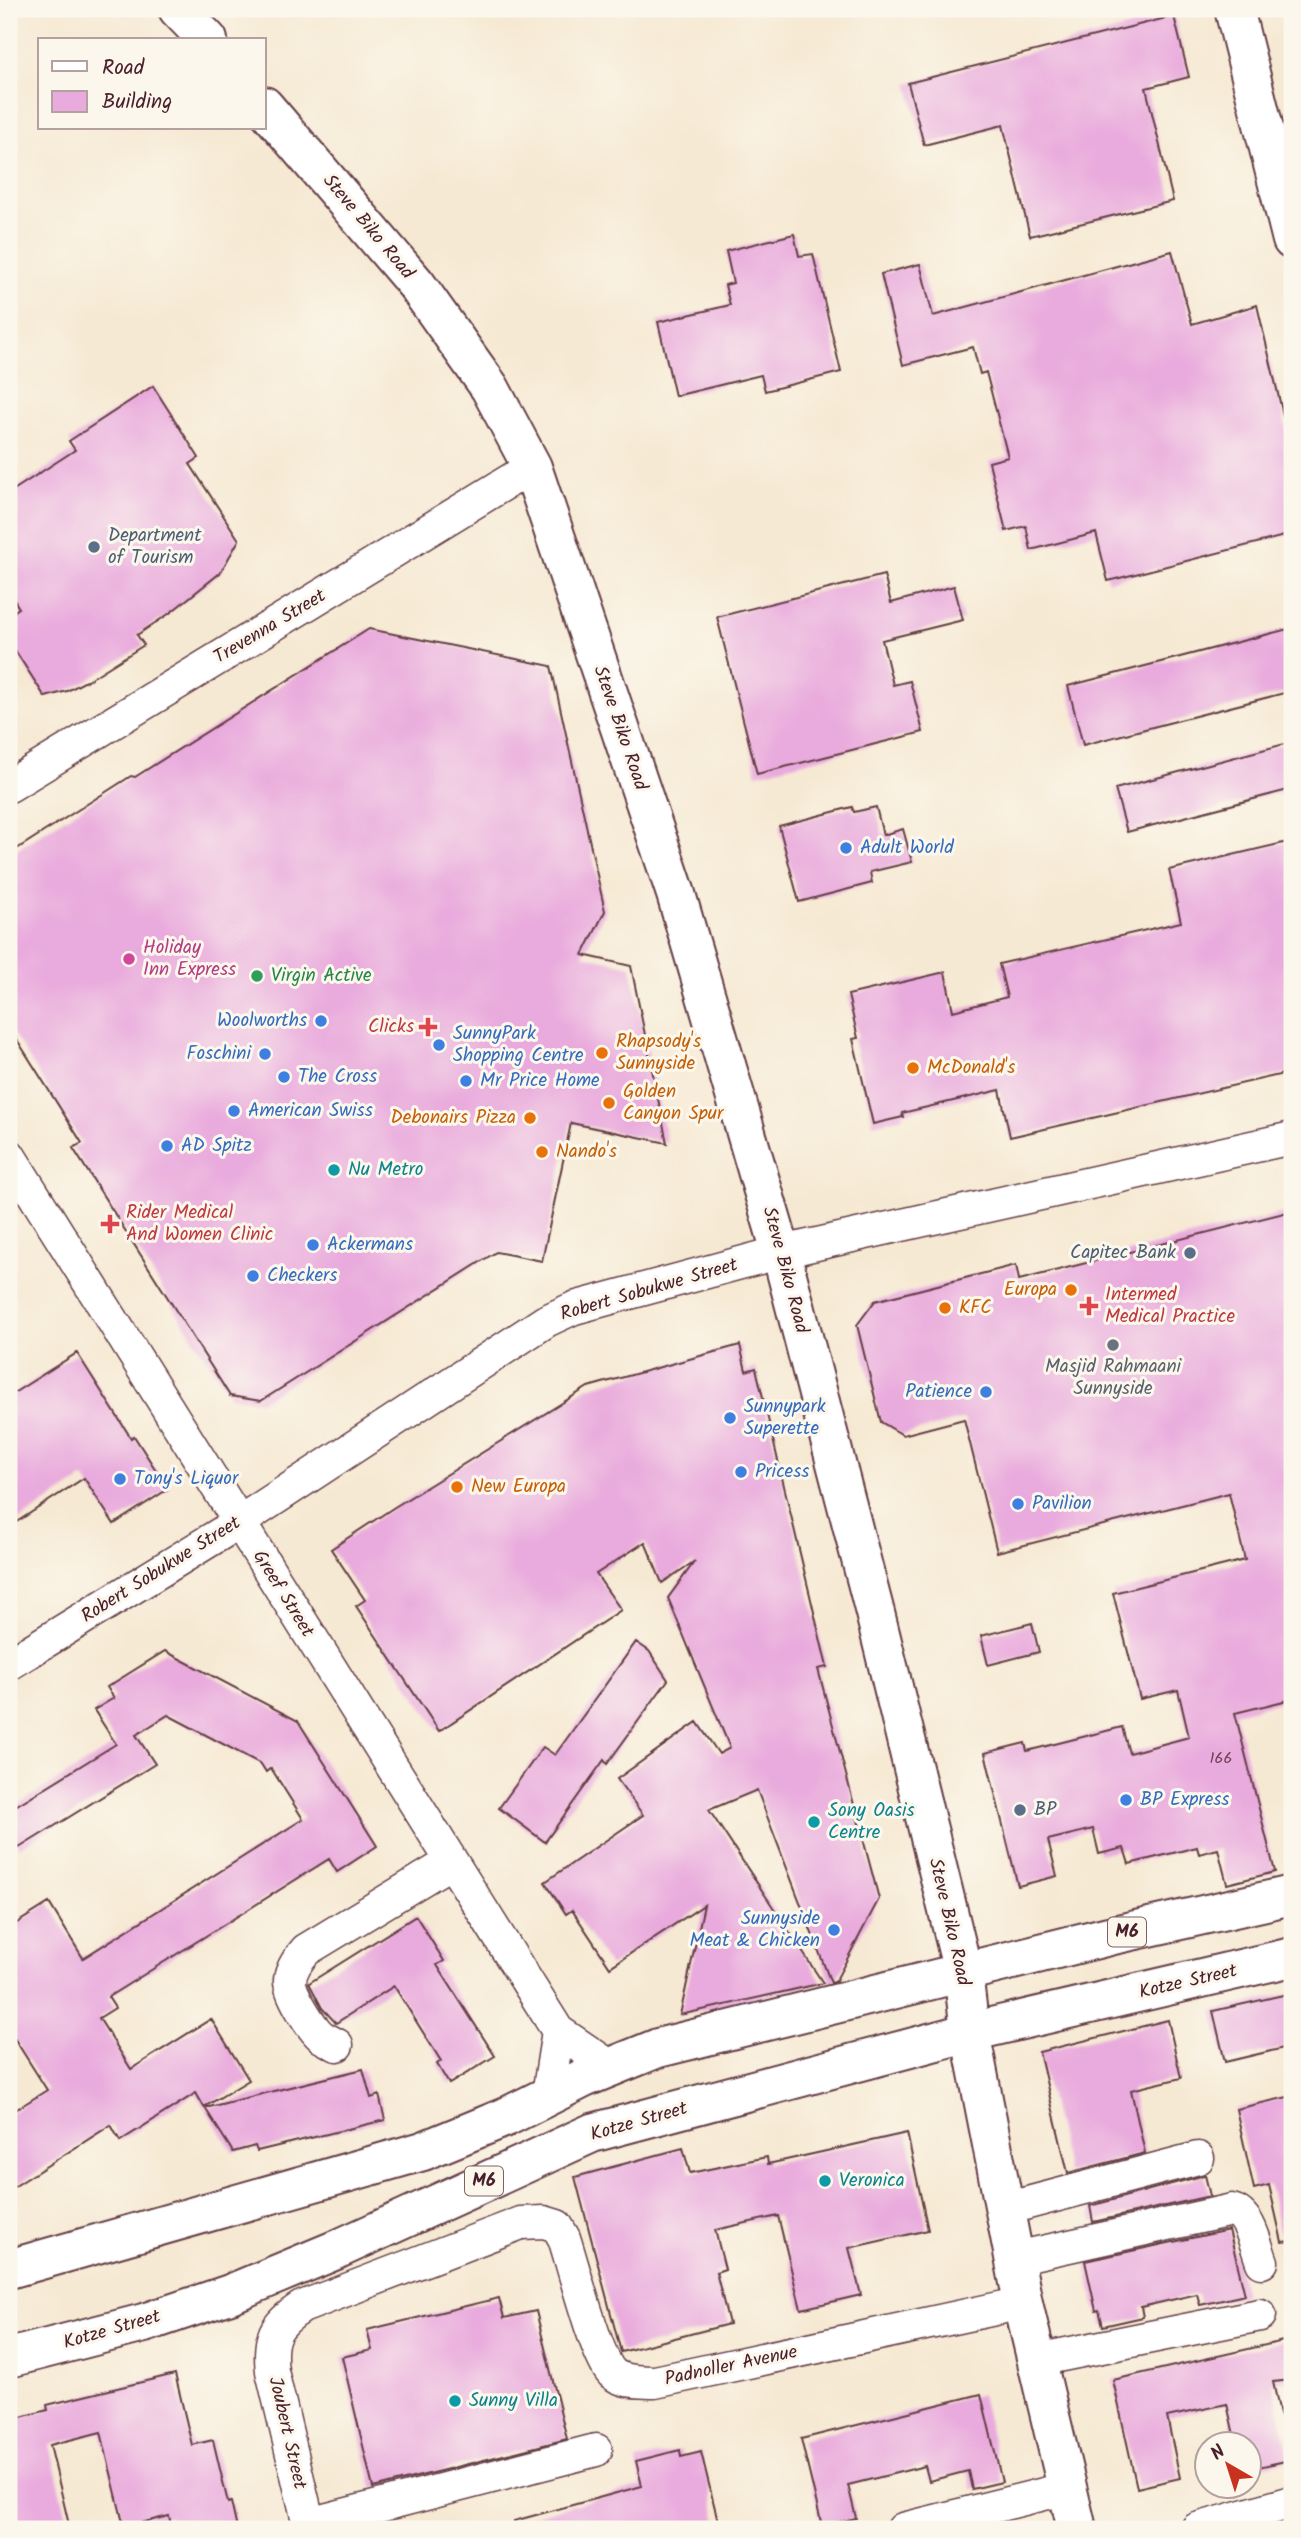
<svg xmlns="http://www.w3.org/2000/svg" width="1301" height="2538" font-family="Kalam,sans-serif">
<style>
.building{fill:#e9aadd}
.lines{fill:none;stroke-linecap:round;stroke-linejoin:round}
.street-casing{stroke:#643d44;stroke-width:35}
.secondary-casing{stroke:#643d44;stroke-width:42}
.primary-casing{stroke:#643d44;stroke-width:42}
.street{stroke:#fff;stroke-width:32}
.secondary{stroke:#fff;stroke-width:38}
.primary{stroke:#fff;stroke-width:38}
.service-dot{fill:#5c6f8a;stroke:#fbf7ec;stroke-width:2.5}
.shop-dot{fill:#3f7fe0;stroke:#fbf7ec;stroke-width:2.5}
.hotel-dot{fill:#d1479c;stroke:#fbf7ec;stroke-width:2.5}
.leisure-dot{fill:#2e9e5b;stroke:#fbf7ec;stroke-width:2.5}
.health-dot{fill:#e0444e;stroke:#fbf7ec;stroke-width:2.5}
.food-dot{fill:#e8710a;stroke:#fbf7ec;stroke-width:2.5}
.culture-dot{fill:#0f9aa8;stroke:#fbf7ec;stroke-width:2.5}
.worship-dot{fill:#6b7280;stroke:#fbf7ec;stroke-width:2.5}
.labels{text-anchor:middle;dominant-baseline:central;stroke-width:6;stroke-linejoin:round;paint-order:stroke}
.number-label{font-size:16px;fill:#724258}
.shield{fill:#fbf7ec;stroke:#7f6065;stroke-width:2}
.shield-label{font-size:18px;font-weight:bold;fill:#4a1f2b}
.street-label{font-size:19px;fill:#4a1f2b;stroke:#fbf7ec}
.service-label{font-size:19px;fill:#4e5e75;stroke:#fbf7ec;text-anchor:start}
.shop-label{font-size:19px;fill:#366cbe;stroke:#fbf7ec;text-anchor:start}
.hotel-label{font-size:19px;fill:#b23c85;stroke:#fbf7ec;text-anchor:start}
.leisure-label{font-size:19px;fill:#27864d;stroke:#fbf7ec;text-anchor:start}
.health-label{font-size:19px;fill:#be3a42;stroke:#fbf7ec;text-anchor:start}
.food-label{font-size:19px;fill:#c56008;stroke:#fbf7ec;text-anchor:start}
.culture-label{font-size:19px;fill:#0d838f;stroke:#fbf7ec;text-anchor:start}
.worship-label{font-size:19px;fill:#5b616d;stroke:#fbf7ec}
</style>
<rect width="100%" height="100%" fill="#fbf7ec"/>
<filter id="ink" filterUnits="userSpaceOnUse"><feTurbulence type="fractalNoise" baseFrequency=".0143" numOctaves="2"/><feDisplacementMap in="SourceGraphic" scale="14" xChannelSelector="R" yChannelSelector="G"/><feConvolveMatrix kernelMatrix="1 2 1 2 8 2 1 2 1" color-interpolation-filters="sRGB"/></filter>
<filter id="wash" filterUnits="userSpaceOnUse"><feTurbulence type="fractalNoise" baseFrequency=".00686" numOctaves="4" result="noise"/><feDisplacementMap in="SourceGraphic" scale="28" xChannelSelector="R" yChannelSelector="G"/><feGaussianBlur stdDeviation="1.57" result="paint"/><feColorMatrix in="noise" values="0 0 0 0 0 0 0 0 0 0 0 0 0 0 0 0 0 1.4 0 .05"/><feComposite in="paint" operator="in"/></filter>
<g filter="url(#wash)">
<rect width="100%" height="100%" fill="#f6e9d3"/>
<g id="blocks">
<path class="building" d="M 1174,16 L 1189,77 L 1146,88 L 1173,201 L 1030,236 L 1003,125 L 924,145 L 908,83 Z
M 794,234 L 799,256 L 813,254 L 841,372 L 765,391 L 761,375 L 675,396 L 658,322 L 730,305 L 725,285 L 733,283 L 726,251 Z
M 1172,251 L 1192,324 L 1257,305 L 1292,453 L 1292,534 L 1108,581 L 1096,533 L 1031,550 L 1026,526 L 1006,531 L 989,462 L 1008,457 L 986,372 L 980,374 L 973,347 L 903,365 L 881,274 L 920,264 L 933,316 Z
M 153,386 L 199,458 L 190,464 L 239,540 L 220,573 L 170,613 L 137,635 L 144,645 L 90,679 L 67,691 L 45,697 L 9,641 L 9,615 L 19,608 L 9,592 L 9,493 L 75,450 L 69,441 Z
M 884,575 L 891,603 L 954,586 L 963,620 L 882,640 L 893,685 L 910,681 L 923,732 L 757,774 L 717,617 Z
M 1292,628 L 1292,691 L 1083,745 L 1068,686 Z
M 369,629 L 551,666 L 605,911 L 583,955 L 631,966 L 667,1143 L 571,1123 L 542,1261 L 496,1252 L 261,1401 L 230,1396 L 73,1148 L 82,1143 L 9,1027 L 9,854 L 131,776 L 135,777 Z
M 1292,742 L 1292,789 L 1127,832 L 1115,789 Z
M 852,807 L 854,812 L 876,807 L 883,835 L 903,829 L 912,862 L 870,872 L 872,883 L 799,902 L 779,826 Z
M 1292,841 L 1292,1072 L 1010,1137 L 1000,1090 L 902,1113 L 903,1117 L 873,1124 L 853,1039 L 858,1038 L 848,995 L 945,972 L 953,1011 L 1007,997 L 999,964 L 1181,922 L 1169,870 Z
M 1292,1211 L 1292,1699 L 1235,1713 L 1275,1872 L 1227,1884 L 1218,1849 L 1199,1854 L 1197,1847 L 1129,1864 L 1124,1848 L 1099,1854 L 1093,1829 L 1048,1840 L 1057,1876 L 1018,1886 L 985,1753 L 1025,1743 L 1027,1751 L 1122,1727 L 1129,1753 L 1189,1737 L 1178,1690 L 1140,1699 L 1113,1593 L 1245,1560 L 1229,1493 L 997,1552 L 964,1419 L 903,1435 L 881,1422 L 857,1325 L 875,1301 L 1016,1265 L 1019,1280 Z
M 740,1345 L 746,1371 L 756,1368 L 827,1667 L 818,1669 L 879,1899 L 835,1982 L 831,1983 L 757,1790 L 709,1810 L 823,1983 L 680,2015 L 704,1905 L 610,1967 L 572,1910 L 566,1914 L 545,1882 L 643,1815 L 617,1779 L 697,1722 L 719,1754 L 730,1748 L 668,1598 L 695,1561 L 662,1583 L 645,1542 L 596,1574 L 621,1610 L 439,1731 L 356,1606 L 365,1600 L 331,1549 L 393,1508 L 588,1387 Z
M 77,1353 L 131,1438 L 134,1436 L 168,1489 L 114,1524 L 84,1478 L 9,1527 L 9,1396 Z
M 1032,1623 L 1039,1652 L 988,1665 L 981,1636 Z
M 636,1642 L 649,1651 L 668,1680 L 607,1764 L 604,1760 L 545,1842 L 499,1808 L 543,1747 L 555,1755 Z
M 165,1651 L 298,1721 L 377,1846 L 337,1872 L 329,1859 L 108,1997 L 115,2008 L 99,2018 L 131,2069 L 211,2019 L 249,2080 L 204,2107 L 196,2093 L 120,2141 L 111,2125 L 9,2190 L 9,2114 L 47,2090 L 9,2030 L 9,1928 L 49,1903 L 83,1958 L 303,1819 L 271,1768 L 266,1772 L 261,1764 L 168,1715 L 136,1735 L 155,1764 L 19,1848 L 9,1832 L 9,1810 L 116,1744 L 94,1710 L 114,1698 L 107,1687 Z
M 416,1916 L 444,1961 L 437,1965 L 495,2056 L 449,2084 L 437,2064 L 441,2061 L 394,1986 L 336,2023 L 322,2008 L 309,1983 Z
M 1292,1993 L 1292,2046 L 1225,2062 L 1213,2011 Z
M 1168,2020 L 1181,2078 L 1131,2090 L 1145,2153 L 1068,2173 L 1039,2052 Z
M 363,2069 L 371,2098 L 379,2095 L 385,2120 L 257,2151 L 255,2146 L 233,2152 L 205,2108 Z
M 1292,2096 L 1292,2241 L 1282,2242 L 1269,2185 L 1254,2189 L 1236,2109 Z
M 907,2133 L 928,2230 L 849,2248 L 861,2295 L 801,2309 L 778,2216 L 715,2230 L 725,2269 L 716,2272 L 729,2324 L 621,2352 L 575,2177 L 683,2148 L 690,2173 L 767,2157 L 768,2164 Z
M 1205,2175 L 1210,2196 L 1093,2222 L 1090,2206 Z
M 1229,2230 L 1245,2295 L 1200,2305 L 1197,2294 L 1141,2307 L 1143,2317 L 1103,2326 L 1099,2310 L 1096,2311 L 1085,2261 Z
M 499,2298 L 504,2318 L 536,2311 L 567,2439 L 373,2488 L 342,2357 L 372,2350 L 367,2330 Z
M 1292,2339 L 1292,2380 L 1273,2382 L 1290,2460 L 1249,2469 L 1249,2444 L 1236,2444 L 1227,2404 L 1167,2417 L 1180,2478 L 1137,2488 L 1113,2380 Z
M 175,2374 L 192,2445 L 213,2440 L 228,2503 L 231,2502 L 237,2529 L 172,2529 L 169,2516 L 124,2527 L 101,2432 L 50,2445 L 70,2529 L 9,2529 L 9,2420 L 48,2410 L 47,2405 Z
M 981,2394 L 1002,2482 L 972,2489 L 968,2471 L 929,2481 L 925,2466 L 848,2485 L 856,2518 L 822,2526 L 801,2439 Z
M 680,2450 L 681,2457 L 701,2452 L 720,2529 L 515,2529 L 514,2521 L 642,2486 L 636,2461 Z"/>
</g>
</g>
<g filter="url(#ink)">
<use href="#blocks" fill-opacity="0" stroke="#643d44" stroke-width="2"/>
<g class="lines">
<g class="street-casing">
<path id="street" d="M 9,786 L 532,467
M 9,1155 L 558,2031 L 611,2067
M 9,1664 L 238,1523 L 546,1321 L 574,1308 L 781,1252 L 1292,1138
M 337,2045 C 332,2042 327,2040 322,2037 C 312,2029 288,1991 290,1980 C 291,1969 299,1958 306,1950 L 451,1862
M 548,2095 L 558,2031
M 1005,2209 L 1198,2158
M 1015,2258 L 1232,2210 C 1250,2214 1256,2247 1262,2262
M 1037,2360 L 1260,2315
M 309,2524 L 596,2450
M 310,2529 L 272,2371 C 268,2338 274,2325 302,2307 L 521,2223 L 544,2222 L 557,2226 L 564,2238 C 573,2265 596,2357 612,2373 C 623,2383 641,2381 655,2382 L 1023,2303
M 903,2529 L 1068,2488
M 1197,2529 L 1292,2502"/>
</g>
<g class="secondary-casing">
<path id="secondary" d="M 178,9 L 208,40
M 1234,9 L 1292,240
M 264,106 L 416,284 L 490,388 L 532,467 L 676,894 L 781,1252 L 875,1613 L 963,1972 L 970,2032 L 1023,2303 L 1077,2529"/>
</g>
<g class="primary-casing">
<path id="primary" d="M 9,2269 L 423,2151 L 506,2117 L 584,2078 L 658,2048 L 1109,1936 L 1292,1895
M 9,2358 L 144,2323 L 230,2294 L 338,2249 L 592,2133 L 970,2032 L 1292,1957"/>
</g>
<use href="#street" class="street"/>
<use href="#secondary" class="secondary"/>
<use href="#primary" class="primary"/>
</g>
</g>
<g class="service-dot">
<circle cx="94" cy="547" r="7"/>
<circle cx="1190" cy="1253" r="7"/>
<circle cx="1020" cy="1810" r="7"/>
</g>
<g class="shop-dot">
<circle cx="846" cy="848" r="7"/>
<circle cx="321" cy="1021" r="7"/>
<circle cx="439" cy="1045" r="7"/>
<circle cx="265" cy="1054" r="7"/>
<circle cx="284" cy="1077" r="7"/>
<circle cx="466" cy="1081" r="7"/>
<circle cx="234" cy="1111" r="7"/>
<circle cx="167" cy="1146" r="7"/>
<circle cx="313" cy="1245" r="7"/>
<circle cx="253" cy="1276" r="7"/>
<circle cx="986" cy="1392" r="7"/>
<circle cx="730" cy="1418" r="7"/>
<circle cx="741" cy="1472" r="7"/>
<circle cx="120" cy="1479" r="7"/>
<circle cx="1018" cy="1504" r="7"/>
<circle cx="1126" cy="1800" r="7"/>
<circle cx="834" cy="1930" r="7"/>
</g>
<circle class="hotel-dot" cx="129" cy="959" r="7"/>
<circle class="leisure-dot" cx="257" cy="976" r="7"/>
<g class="health-dot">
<path d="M424.5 1016.5h7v7h7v7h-7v7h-7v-7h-7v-7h7z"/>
<path d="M106.5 1213.5h7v7h7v7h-7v7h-7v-7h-7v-7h7z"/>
<path d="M1085.5 1295.5h7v7h7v7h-7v7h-7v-7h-7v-7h7z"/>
</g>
<g class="food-dot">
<circle cx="602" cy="1053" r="7"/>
<circle cx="913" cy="1068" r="7"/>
<circle cx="609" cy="1103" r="7"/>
<circle cx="530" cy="1118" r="7"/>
<circle cx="542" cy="1152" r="7"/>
<circle cx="1071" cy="1290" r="7"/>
<circle cx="945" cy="1308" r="7"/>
<circle cx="457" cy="1487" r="7"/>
</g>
<g class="culture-dot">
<circle cx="334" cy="1170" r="7"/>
<circle cx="814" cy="1822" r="7"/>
<circle cx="825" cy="2181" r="7"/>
<circle cx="455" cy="2401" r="7"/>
</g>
<circle class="worship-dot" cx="1113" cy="1345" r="7"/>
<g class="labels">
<g class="number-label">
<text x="1221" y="1758">166</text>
</g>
<g class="shield">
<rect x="1108" y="1917.5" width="38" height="29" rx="5"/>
<rect x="465" y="2166.5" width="38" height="29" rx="5"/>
</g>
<g class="shield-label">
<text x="1127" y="1932">M6</text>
<text x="484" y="2181">M6</text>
</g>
<g class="street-label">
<text transform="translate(368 227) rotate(50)">Steve Biko Road</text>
<text transform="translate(270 627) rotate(-31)">Trevenna Street</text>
<text transform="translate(620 728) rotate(71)">Steve Biko Road</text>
<text transform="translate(785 1270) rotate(75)">Steve Biko Road</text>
<text transform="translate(649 1290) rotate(-16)">Robert Sobukwe Street</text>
<text transform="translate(161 1570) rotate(-32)">Robert Sobukwe Street</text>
<text transform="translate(283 1594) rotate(58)">Greef Street</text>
<text transform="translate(949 1922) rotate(77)">Steve Biko Road</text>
<text transform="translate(1188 1982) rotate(-13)">Kotze Street</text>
<text transform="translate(639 2122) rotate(-16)">Kotze Street</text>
<text transform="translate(112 2330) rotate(-16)">Kotze Street</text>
<text transform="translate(731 2366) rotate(-12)">Padnoller Avenue</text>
<text transform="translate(287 2433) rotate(77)">Joubert Street</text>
</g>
<g class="service-label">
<text x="108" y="536">Department<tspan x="108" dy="22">of Tourism</tspan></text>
<text x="1176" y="1253" text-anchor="end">Capitec Bank</text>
<text x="1034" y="1810">BP</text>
</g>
<g class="shop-label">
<text x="860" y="848">Adult World</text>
<text x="307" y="1021" text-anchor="end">Woolworths</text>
<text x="453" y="1034">SunnyPark<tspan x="453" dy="22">Shopping Centre</tspan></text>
<text x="251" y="1054" text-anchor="end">Foschini</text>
<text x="298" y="1077">The Cross</text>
<text x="480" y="1081">Mr Price Home</text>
<text x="248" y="1111">American Swiss</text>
<text x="181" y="1146">AD Spitz</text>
<text x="327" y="1245">Ackermans</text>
<text x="267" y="1276">Checkers</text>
<text x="972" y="1392" text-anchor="end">Patience</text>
<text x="744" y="1407">Sunnypark<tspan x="744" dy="22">Superette</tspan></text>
<text x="755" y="1472">Pricess</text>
<text x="134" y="1479">Tony's Liquor</text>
<text x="1032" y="1504">Pavilion</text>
<text x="1140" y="1800">BP Express</text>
<text x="820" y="1919" text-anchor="end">Sunnyside<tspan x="820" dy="22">Meat &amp; Chicken</tspan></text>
</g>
<g class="hotel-label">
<text x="143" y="948">Holiday<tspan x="143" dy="22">Inn Express</tspan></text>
</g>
<g class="leisure-label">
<text x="271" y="976">Virgin Active</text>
</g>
<g class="health-label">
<text x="414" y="1027" text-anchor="end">Clicks</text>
<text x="126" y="1213">Rider Medical<tspan x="126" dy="22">And Women Clinic</tspan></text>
<text x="1105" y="1295">Intermed<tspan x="1105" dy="22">Medical Practice</tspan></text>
</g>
<g class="food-label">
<text x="616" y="1042">Rhapsody's<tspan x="616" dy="22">Sunnyside</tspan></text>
<text x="927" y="1068">McDonald's</text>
<text x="623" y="1092">Golden<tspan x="623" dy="22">Canyon Spur</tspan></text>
<text x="516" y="1118" text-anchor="end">Debonairs Pizza</text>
<text x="556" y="1152">Nando's</text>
<text x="1057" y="1290" text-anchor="end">Europa</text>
<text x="959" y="1308">KFC</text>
<text x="471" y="1487">New Europa</text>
</g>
<g class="culture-label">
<text x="348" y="1170">Nu Metro</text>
<text x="828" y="1811">Sony Oasis<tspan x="828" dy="22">Centre</tspan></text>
<text x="839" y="2181">Veronica</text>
<text x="469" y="2401">Sunny Villa</text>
</g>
<g class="worship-label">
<text x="1113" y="1367">Masjid Rahmaani<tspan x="1113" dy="22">Sunnyside</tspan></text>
</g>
</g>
<rect width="1301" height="2538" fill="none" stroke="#fbf7ec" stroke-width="35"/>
<rect x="38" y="38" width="228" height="91" fill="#fbf7ec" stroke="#b4a19f" stroke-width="2"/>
<rect x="52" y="61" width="35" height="10" fill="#ffffff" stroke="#b4a19f" stroke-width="2"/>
<text x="102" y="74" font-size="21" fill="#4a1f2b">Road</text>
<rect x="52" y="91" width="35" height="21" fill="#e9aadd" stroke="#b4a19f" stroke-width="2"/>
<text x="102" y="108" font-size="21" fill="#4a1f2b">Building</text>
<g transform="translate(1228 2465) rotate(321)"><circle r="33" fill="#fbf7ec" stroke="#b4a19f" stroke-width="2"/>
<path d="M0-5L12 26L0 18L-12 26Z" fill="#c8321e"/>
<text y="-10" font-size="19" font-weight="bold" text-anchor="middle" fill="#4a1f2b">N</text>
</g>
</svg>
